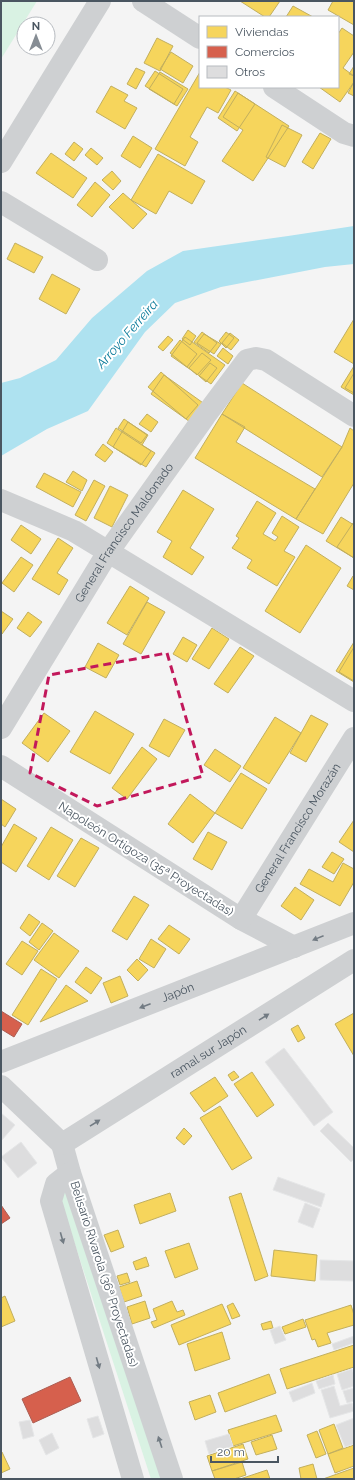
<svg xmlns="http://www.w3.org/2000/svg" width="355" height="1480" font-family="Raleway,sans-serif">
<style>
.green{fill:#d9f2e3}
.water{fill:#aee2f0}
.homes{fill:#f6d55c;stroke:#c2af5e}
.shops{fill:#d6604d;stroke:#ac5d53}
.building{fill:#ddddde;stroke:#e5e6e7}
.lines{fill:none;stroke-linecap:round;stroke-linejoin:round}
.minor{stroke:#ced0d2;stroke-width:22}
.tertiary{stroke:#ced0d2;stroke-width:22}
.oneway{fill:#727b83}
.marked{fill:none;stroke:#c2185b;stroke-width:3;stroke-dasharray:8 5;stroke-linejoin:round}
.labels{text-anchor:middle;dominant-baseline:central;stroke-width:4;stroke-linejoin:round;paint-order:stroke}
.street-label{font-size:12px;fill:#4a5661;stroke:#fff}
.water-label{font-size:13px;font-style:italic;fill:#0c7c9b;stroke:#fff}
</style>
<rect width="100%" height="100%" fill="#f4f4f4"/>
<path class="green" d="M 1,1 L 37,1 L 1,59 Z
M 65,1187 L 163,1479 L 151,1479 L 59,1195 Z"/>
<path class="water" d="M 354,226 L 354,264 L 325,267 L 221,287 L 175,303 L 145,332 L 88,411 L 47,429 L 1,456 L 1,383 L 20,378 L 56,360 L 92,318 L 147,271 L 183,251 L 288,236 Z"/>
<path class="homes" d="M 240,1 L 280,1 L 269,17 L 265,17 Z
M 333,1 L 354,1 L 354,25 L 328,10 Z
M 293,6 L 313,17 L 286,17 Z
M 342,28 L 354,36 L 354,52 L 343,68 L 354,76 L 354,82 L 340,102 L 319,87 L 338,87 L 338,34 Z
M 157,38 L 173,46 L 160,71 L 144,63 Z
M 171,52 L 193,66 L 183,83 L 160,69 Z
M 354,66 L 354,76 L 349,74 Z
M 136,68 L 145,72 L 136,89 L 127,84 Z
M 155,71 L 183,89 L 174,104 L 145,86 Z
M 160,72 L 188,89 L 177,106 L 149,89 Z
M 200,72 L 200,87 L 225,87 L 231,90 L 218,113 L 207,107 L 190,137 L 198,142 L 185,166 L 155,149 Z
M 354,82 L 354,96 L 348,93 Z
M 111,86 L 128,95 L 124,101 L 137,108 L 125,129 L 96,112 Z
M 235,91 L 255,104 L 237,131 L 218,118 Z
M 238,93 L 289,126 L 253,181 L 222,161 L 243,130 L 223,117 Z
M 282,125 L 302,135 L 285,167 L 266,157 Z
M 320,133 L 331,139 L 313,169 L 302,162 Z
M 133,136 L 152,148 L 140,168 L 121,156 Z
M 74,142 L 83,149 L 74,161 L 65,154 Z
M 91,148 L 103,158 L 97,165 L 85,155 Z
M 51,153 L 87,178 L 73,198 L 36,173 Z
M 158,154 L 205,181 L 192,204 L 169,191 L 156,214 L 131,200 Z
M 112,171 L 121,181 L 113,190 L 102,180 Z
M 95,182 L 110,195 L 92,217 L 77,205 Z
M 123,193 L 147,214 L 133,229 L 109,207 Z
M 15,243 L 43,257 L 34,273 L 7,259 Z
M 52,274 L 80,289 L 66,314 L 39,299 Z
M 354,319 L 354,364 L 334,352 Z
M 188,330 L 196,336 L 190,345 L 182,339 Z
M 202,332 L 217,343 L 209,353 L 194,342 Z
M 226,332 L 234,338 L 226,348 L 219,341 Z
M 230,333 L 239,340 L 231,350 L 222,343 Z
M 204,334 L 221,344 L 214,354 L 197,343 Z
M 168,336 L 173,340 L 163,351 L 158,347 Z
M 185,337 L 225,365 L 211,384 L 171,356 Z
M 180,340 L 197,354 L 187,367 L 170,353 Z
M 223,348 L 233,356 L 228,364 L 217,356 Z
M 202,353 L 211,360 L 197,375 L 189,368 Z
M 210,363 L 217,368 L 206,382 L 199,376 Z
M 354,366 L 354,395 L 341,387 Z
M 161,372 L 198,405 L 186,419 L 148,387 Z
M 354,373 L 354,393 L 345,388 Z
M 164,375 L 206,405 L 193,424 L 151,394 Z
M 242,383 L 342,447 L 322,477 L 222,414 Z
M 147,414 L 158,422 L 151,432 L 139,424 Z
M 222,414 L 245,427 L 236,442 L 315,489 L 296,519 L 195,458 Z
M 124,419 L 147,435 L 141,443 L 118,428 Z
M 128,422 L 148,435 L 142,445 L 155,453 L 146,467 L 113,447 Z
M 116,428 L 151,451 L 141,465 L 107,443 Z
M 350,428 L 354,431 L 354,483 L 323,534 L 296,519 L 342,447 Z
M 103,444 L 113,452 L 105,462 L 95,455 Z
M 73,471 L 87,480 L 82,491 L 66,482 Z
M 44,473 L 81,492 L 73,507 L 36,487 Z
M 94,480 L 105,486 L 86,521 L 75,515 Z
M 110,486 L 128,495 L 112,527 L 94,518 Z
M 183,490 L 214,509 L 190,548 L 204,557 L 192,575 L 163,557 L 172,541 L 157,532 Z
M 257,501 L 276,513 L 263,534 L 275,541 L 278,537 L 272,533 L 282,516 L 299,527 L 284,551 L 295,557 L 277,586 L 247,568 L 252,560 L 232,548 L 239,538 L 236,536 Z
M 341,517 L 354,525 L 354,558 L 326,541 Z
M 353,523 L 354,523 L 354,558 L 337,547 Z
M 21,525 L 41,539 L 31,554 L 11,540 Z
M 58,538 L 73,548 L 57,573 L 68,580 L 59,595 L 32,579 Z
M 306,545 L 341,568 L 300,633 L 265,611 Z
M 21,557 L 33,565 L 14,592 L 2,583 Z
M 353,576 L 354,576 L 354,590 L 347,586 Z
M 130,586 L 149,598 L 127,635 L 107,623 Z
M 147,602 L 165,612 L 141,654 L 123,644 Z
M 1,611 L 13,619 L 2,634 L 1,633 Z
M 28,612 L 42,622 L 30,637 L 17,628 Z
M 212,628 L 229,639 L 209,669 L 192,659 Z
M 183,637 L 197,645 L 187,662 L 173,654 Z
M 354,642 L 354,682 L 336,671 Z
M 98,643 L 119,655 L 106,678 L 85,667 Z
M 240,647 L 254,656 L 228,693 L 214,684 Z
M 354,647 L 354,681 L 339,672 Z
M 95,711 L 134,734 L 110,774 L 70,752 Z
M 44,713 L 70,731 L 48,762 L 22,743 Z
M 311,715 L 328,724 L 306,762 L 290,753 Z
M 275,717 L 301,733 L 269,784 L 243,768 Z
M 164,719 L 185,730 L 169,757 L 149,746 Z
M 142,747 L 157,759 L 127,799 L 112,788 Z
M 215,749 L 241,766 L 230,782 L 204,765 Z
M 241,773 L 267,789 L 242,829 L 215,813 Z
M 190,794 L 215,813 L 193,843 L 168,824 Z
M 1,799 L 16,809 L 5,827 L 1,824 Z
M 354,820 L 354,852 L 339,842 Z
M 14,824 L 37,838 L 16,872 L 1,862 L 1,847 Z
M 51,827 L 73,840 L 49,880 L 27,866 Z
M 208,832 L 227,842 L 212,870 L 193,859 Z
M 81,838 L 99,848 L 75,887 L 57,876 Z
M 332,852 L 344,859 L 334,874 L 322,867 Z
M 343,863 L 354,869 L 354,882 L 340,906 L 300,884 L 309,869 L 333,882 Z
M 295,887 L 314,900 L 301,920 L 281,906 Z
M 134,896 L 149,905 L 127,940 L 112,931 Z
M 29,914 L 40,922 L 30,936 L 20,928 Z
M 42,923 L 53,931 L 39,950 L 29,942 Z
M 169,925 L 190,939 L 179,954 L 158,939 Z
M 54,933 L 79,951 L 59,978 L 34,960 Z
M 151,939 L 166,949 L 154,968 L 139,959 Z
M 22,941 L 38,951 L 22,975 L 6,964 Z
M 137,959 L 148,970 L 138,981 L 127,970 Z
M 86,967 L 102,978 L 91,994 L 75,982 Z
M 41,969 L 57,979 L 28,1025 L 12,1015 Z
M 120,976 L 128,996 L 111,1003 L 103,983 Z
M 66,985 L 88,1001 L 40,1022 Z
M 354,1013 L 354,1056 L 335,1024 Z
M 298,1025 L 305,1038 L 298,1042 L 291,1029 Z
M 234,1071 L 239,1077 L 232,1081 L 228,1075 Z
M 252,1072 L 274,1105 L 257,1117 L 234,1084 Z
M 215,1077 L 228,1096 L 204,1112 L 190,1093 Z
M 220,1106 L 252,1158 L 232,1170 L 200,1118 Z
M 184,1128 L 192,1136 L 184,1145 L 176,1138 Z
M 170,1193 L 176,1211 L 140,1224 L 134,1205 Z
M 241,1193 L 268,1276 L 255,1281 L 229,1197 Z
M 118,1230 L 124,1247 L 111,1252 L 104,1235 Z
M 189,1243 L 198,1269 L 175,1278 L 165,1251 Z
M 274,1250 L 317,1255 L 315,1281 L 271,1276 Z
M 146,1257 L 149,1266 L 136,1270 L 133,1262 Z
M 127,1273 L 130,1282 L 120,1285 L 117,1276 Z
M 137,1281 L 142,1296 L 124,1302 L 119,1287 Z
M 5,1296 L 15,1321 L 1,1327 L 1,1298 Z
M 145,1301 L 150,1318 L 132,1324 L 127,1307 Z
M 172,1301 L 177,1312 L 183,1310 L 185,1315 L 154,1328 L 151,1322 L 157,1320 L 153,1309 Z
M 233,1303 L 240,1316 L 232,1319 L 227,1306 Z
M 222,1304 L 231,1324 L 179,1345 L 171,1325 Z
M 351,1305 L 354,1315 L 354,1325 L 327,1333 L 331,1343 L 318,1347 L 315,1339 L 312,1340 L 305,1320 Z
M 303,1319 L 306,1327 L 285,1334 L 282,1327 Z
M 271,1321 L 273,1328 L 263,1330 L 261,1324 Z
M 222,1332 L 230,1359 L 195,1371 L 187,1344 Z
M 354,1345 L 354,1367 L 287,1389 L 280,1369 Z
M 269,1374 L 276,1393 L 225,1412 L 218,1393 Z
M 210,1395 L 216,1412 L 195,1420 L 189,1402 Z
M 276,1415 L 282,1431 L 233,1446 L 228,1430 Z
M 334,1424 L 343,1448 L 328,1454 L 319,1430 Z
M 317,1431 L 326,1454 L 316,1458 L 307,1435 Z
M 272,1435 L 277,1449 L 256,1455 L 251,1442 Z
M 243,1444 L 248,1459 L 212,1471 L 207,1456 Z
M 354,1445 L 354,1466 L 335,1473 L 328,1454 Z
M 2,1452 L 10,1469 L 1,1473 L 1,1453 Z
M 242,1462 L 246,1475 L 234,1479 L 215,1479 L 212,1471 Z
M 313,1464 L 317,1479 L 301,1479 L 299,1468 Z
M 354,1468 L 354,1479 L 323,1479 Z
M 267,1470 L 270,1479 L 240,1479 Z"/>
<path class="shops" d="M 1,1011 L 22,1024 L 14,1037 L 1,1029 Z
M 1,1205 L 10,1218 L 1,1224 Z
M 70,1377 L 81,1401 L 33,1423 L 22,1399 Z"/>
<path class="building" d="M 284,1048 L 333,1112 L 314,1126 L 265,1062 Z
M 1,1113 L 15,1125 L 1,1141 Z
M 328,1123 L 354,1148 L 354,1159 L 351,1162 L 320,1131 Z
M 21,1142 L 37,1163 L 18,1178 L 1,1157 Z
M 278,1177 L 325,1194 L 321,1207 L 273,1190 Z
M 305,1203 L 320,1209 L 313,1228 L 298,1222 Z
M 320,1260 L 354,1261 L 354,1281 L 320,1280 Z
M 280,1326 L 286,1340 L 275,1344 L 270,1330 Z
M 354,1336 L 354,1343 L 334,1350 L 332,1344 Z
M 352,1369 L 354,1375 L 354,1386 L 342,1390 L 337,1374 Z
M 333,1375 L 335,1384 L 319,1389 L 316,1381 Z
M 312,1383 L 315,1393 L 293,1402 L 289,1392 Z
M 334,1386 L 340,1406 L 352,1403 L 354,1411 L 330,1418 L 321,1390 Z
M 354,1388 L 354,1401 L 347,1403 L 343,1391 Z
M 98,1416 L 104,1434 L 93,1438 L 87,1419 Z
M 354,1418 L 354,1444 L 345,1447 L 336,1425 Z
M 30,1420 L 34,1436 L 23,1439 L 19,1422 Z
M 52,1433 L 59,1448 L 46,1455 L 39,1440 Z
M 229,1434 L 233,1446 L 209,1454 L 205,1441 Z"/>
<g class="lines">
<g class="minor">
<path d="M 143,1 L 200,38"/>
<path d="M 274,87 L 344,133 L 354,136"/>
<path d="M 1,162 L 100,1"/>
<path d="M 1,202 L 97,260"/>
<path d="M 1,500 L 74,531 L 354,701"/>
<path id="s1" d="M 1,728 L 108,552 L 205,416 L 247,360 L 256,358 L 266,360 L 354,416"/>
<path d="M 1,766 L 241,919 L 294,947"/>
<path id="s2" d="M 241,919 L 354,738"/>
<path d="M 62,1144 L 70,1173 L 172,1479"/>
<path d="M 70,1173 L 56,1184 L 51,1201 L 133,1479"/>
</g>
<g class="tertiary">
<path id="s3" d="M 1,1062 L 354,923"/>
<path id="s4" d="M 1,1086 L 62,1144 L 354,960"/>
</g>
</g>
<defs><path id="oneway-solid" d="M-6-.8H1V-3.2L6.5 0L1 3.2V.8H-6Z"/></defs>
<g class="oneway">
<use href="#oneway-solid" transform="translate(318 938) rotate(158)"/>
<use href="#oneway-solid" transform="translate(145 1006) rotate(159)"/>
<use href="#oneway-solid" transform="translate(264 1017) rotate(-32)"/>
<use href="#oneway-solid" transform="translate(95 1123) rotate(-32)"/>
<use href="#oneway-solid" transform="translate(62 1238) rotate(74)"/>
<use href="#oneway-solid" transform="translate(98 1363) rotate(74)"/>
<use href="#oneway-solid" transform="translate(160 1442) rotate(-108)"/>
</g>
<path class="marked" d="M 167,653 L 203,776 L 97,806 L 30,773 L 49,675 Z"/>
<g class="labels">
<g class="street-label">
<text stroke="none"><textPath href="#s1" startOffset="231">General Francisco Maldonado</textPath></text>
<text stroke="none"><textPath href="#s2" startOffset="107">General Francisco Morazán</textPath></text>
<text transform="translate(146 859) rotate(32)">Napoleón Ortigoza (35ª Proyectadas)</text>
<text stroke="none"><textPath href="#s3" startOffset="190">Japón</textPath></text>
<text stroke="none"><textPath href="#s4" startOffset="257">ramal sur Japón</textPath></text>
<text transform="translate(104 1274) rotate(72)">Belisario Rivarola (36ª Proyectadas)</text>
</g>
<g class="water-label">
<text transform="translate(127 334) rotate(-49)">Arroyo Ferreira</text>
</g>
</g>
<rect width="355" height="1480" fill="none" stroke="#4a5661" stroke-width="4"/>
<rect x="199" y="16" width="140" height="72" fill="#ffffff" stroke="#b7bbc0"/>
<rect x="207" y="26" width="20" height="12" fill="#f6d55c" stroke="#b7bbc0"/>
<text x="235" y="36" font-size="12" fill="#4a5661">Viviendas</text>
<rect x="207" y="46" width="20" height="12" fill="#d6604d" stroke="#b7bbc0"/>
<text x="235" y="56" font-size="12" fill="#4a5661">Comercios</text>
<rect x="207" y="66" width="20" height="12" fill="#ddddde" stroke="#b7bbc0"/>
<text x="235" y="76" font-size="12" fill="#4a5661">Otros</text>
<g transform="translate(36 36)"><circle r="19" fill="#ffffff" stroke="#b7bbc0"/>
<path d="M0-3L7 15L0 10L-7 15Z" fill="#868d94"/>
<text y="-6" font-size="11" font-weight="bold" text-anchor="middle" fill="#4a5661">N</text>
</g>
<path d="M211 1456v6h67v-6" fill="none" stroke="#4a5661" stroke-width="2"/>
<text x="217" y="1456" font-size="12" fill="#4a5661" stroke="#ffffff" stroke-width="3" paint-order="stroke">20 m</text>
</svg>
